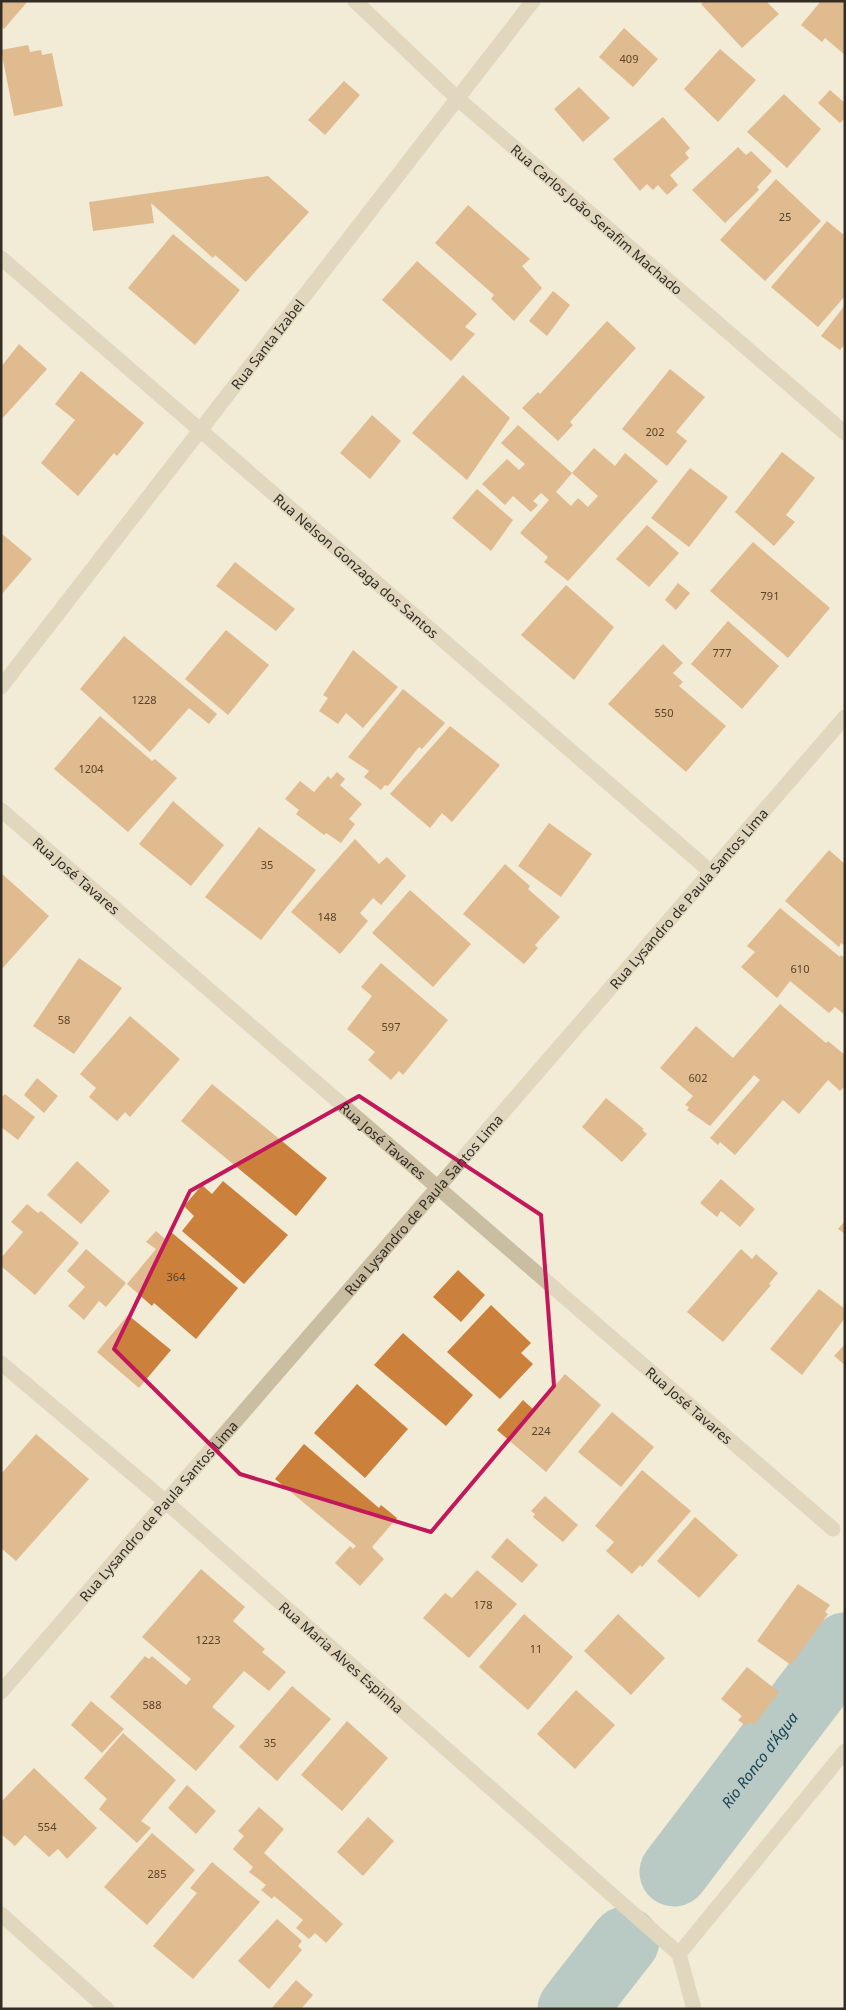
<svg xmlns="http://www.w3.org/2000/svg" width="846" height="2010" font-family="'Noto Sans',sans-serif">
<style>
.green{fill:#a8c196}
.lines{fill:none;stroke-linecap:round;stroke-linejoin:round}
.river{stroke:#749fb0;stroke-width:69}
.building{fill:#cb803b;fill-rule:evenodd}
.minor{stroke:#cabea2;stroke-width:15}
.marked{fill:none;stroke:#c2185b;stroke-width:4;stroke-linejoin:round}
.labels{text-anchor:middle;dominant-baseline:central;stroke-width:4.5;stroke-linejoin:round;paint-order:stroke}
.number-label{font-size:11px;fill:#5a422a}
.street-label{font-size:14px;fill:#342d25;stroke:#faf4e3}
.water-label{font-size:15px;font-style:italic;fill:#194457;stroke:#faf4e3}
</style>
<rect width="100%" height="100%" fill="#f2ebd6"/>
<path class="green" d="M 845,1611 L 845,1700 L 738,1832 L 704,1865 L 688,1829 L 819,1654 Z"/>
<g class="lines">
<g class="river">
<path id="s1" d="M 674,1872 L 845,1647"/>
<path d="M 572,2009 L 625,1941"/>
</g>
</g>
<path class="building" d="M 1,1 L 28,1 L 4,29 L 1,26 Z
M 704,1 L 766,1 L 779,14 L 742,48 L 701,4 Z
M 821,1 L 845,1 L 845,55 L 825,38 L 822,42 L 801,25 Z
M 624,28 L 658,59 L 633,87 L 599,57 Z
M 28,45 L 30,52 L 41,50 L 42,55 L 52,53 L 63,106 L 14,116 L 1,50 Z
M 720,49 L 756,80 L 718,122 L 684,89 Z
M 344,81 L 360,95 L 325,135 L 308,120 Z
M 579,87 L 610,118 L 583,142 L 554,109 Z
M 830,90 L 845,103 L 845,118 L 840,123 L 818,103 Z
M 784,94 L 821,129 L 787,168 L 747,132 Z
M 663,117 L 690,148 L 685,153 L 689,158 L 670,175 L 678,185 L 667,195 L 658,185 L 653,190 L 647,184 L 640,191 L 613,159 Z
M 738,147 L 746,155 L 751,151 L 772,171 L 757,187 L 759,190 L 725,223 L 692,190 Z
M 268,176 L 309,212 L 246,282 L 215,255 L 213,258 L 151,203 L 154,223 L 93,231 L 89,202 Z
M 776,179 L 821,221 L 765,281 L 720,240 Z
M 468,205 L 530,259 L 522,266 L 542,288 L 514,321 L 491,299 L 494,295 L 435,243 Z
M 827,221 L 845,236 L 845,296 L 818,327 L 771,287 Z
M 173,234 L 240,290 L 195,345 L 128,288 Z
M 417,261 L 477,314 L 465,327 L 475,334 L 451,361 L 382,300 Z
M 553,291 L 570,305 L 547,336 L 529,321 Z
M 845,305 L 845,344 L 840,350 L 821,336 Z
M 607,321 L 636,348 L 570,422 L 573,425 L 558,441 L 522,408 L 538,392 L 540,394 Z
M 19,344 L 47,369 L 1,420 L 1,367 Z
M 670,369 L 705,397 L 676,432 L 687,441 L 667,466 L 622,429 Z
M 81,371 L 144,423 L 117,456 L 114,453 L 78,496 L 41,463 L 75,420 L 55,404 Z
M 463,375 L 510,418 L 467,480 L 412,433 Z
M 372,415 L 401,441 L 370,479 L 340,453 Z
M 518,425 L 572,473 L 594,448 L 615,466 L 625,453 L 658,481 L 568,581 L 544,562 L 548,557 L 520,533 L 549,500 L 541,493 L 533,501 L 538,505 L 531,512 L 513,496 L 505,505 L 482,484 L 507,459 L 519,470 L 525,464 L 501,443 ZM 572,473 L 598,496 L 588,507 L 578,498 L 571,506 L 556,492 Z
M 782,452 L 815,478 L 786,515 L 795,522 L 774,546 L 735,512 Z
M 690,468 L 728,497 L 689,547 L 651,518 Z
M 477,489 L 513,520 L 491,551 L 452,518 Z
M 647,525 L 679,553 L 649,587 L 616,559 Z
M 1,533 L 32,559 L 1,595 Z
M 753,542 L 830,608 L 788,658 L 710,591 Z
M 235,562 L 295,609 L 276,631 L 216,586 Z
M 678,583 L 690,593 L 676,610 L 665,600 Z
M 566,585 L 614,627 L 574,680 L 521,635 Z
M 728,621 L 779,666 L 742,709 L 691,664 Z
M 226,630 L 269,665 L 228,715 L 185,679 Z
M 124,636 L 217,714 L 209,724 L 189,708 L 150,752 L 80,689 Z
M 663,644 L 683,663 L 673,673 L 683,682 L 679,686 L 726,726 L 686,772 L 608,704 Z
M 353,650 L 398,687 L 363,728 L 346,713 L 338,724 L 319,711 L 328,698 L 323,695 Z
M 403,689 L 445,723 L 422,749 L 419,747 L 388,786 L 385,785 L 381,790 L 364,777 L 369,771 L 348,757 Z
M 100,716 L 152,761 L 155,759 L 177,778 L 128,832 L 54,769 Z
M 450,726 L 500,765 L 452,822 L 442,813 L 430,828 L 390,794 Z
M 337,772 L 345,779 L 340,785 L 362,804 L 349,819 L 355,824 L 341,843 L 326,833 L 324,835 L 296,814 L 299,810 L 285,799 L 300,781 L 314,792 L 328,776 L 331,779 Z
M 173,801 L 224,845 L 191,886 L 139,844 Z
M 549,823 L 592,854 L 561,897 L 518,866 Z
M 259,827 L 316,870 L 261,940 L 205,897 Z
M 355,839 L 379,864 L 387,857 L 406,876 L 381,905 L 373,898 L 360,913 L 368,921 L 340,954 L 291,912 Z
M 829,850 L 845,864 L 845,946 L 841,943 L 839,947 L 785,901 Z
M 505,864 L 530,886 L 528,889 L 560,917 L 535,945 L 538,948 L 524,964 L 463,914 Z
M 1,873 L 49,916 L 1,970 Z
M 410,890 L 471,944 L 433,987 L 372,933 Z
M 780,908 L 840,957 L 841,955 L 845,958 L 845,1015 L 835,1007 L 829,1013 L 790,981 L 777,998 L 741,967 L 755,952 L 747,946 Z
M 79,958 L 122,988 L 74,1054 L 33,1026 Z
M 381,963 L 448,1020 L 403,1075 L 399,1071 L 391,1080 L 368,1060 L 375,1052 L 347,1029 L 372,996 L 361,987 Z
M 780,1004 L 826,1043 L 828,1041 L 845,1055 L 845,1086 L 840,1091 L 828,1080 L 799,1114 L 783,1100 L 735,1155 L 720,1142 L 718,1145 L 710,1138 L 760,1080 L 754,1075 L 710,1126 L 687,1110 L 689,1107 L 685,1105 L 693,1096 L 660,1068 L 696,1026 L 733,1058 Z
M 130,1016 L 180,1059 L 130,1117 L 125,1112 L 117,1121 L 89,1097 L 96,1088 L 80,1074 Z
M 37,1078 L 58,1096 L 44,1113 L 24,1095 Z
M 212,1084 L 327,1178 L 296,1216 L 181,1121 Z
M 5,1094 L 35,1117 L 18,1140 L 1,1127 L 1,1098 Z
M 606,1098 L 644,1129 L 642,1130 L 647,1134 L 622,1162 L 582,1127 Z
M 77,1161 L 110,1191 L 81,1224 L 47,1195 Z
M 721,1179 L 755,1209 L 740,1227 L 721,1211 L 717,1217 L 700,1203 Z
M 223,1181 L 288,1235 L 244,1284 L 182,1231 L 194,1216 L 184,1206 L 202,1185 L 212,1194 Z
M 27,1204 L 38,1213 L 41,1211 L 79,1243 L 35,1295 L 1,1266 L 1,1258 L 23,1232 L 11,1222 Z
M 845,1221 L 845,1234 L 838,1229 Z
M 156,1231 L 165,1239 L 171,1232 L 238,1288 L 196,1339 L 154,1303 L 152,1306 L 127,1284 L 156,1249 L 146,1242 Z
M 86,1249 L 126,1283 L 106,1307 L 99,1301 L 84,1320 L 68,1306 L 85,1287 L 67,1271 Z
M 741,1249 L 752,1259 L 756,1254 L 778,1273 L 769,1284 L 771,1285 L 723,1342 L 687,1312 Z
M 458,1270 L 485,1295 L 461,1322 L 433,1297 Z
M 819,1289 L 845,1309 L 845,1318 L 802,1375 L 770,1349 Z
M 491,1305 L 531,1343 L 521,1353 L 533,1364 L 500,1399 L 447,1352 Z
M 128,1315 L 171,1350 L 139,1388 L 97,1352 Z
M 403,1333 L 473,1395 L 446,1426 L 374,1365 Z
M 845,1344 L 845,1365 L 834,1356 Z
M 565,1374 L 601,1405 L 546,1472 L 497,1430 L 523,1400 L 534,1410 Z
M 357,1384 L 408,1429 L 365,1478 L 314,1433 Z
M 612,1412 L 654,1447 L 621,1487 L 578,1452 Z
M 36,1434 L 89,1479 L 16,1561 L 1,1548 L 1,1474 Z
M 304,1444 L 379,1508 L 381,1505 L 397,1518 L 372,1547 L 384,1559 L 360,1586 L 335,1563 L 350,1546 L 353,1549 L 356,1546 L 275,1479 Z
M 642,1470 L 691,1511 L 642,1567 L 640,1565 L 632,1574 L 606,1551 L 614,1542 L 595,1526 Z
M 545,1496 L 578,1525 L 563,1542 L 533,1517 L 535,1514 L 531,1511 Z
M 695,1517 L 738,1555 L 699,1598 L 657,1561 Z
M 507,1538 L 538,1565 L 522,1583 L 491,1557 Z
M 201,1569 L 245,1607 L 233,1621 L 265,1649 L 262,1652 L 286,1672 L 269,1691 L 244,1671 L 212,1707 L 235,1726 L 196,1771 L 110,1697 L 145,1656 L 149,1659 L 152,1656 L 186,1685 L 191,1679 L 142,1637 Z
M 477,1570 L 517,1604 L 469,1658 L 423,1618 L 445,1593 L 452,1598 Z
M 798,1584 L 830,1605 L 825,1612 L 828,1614 L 791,1665 L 757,1641 Z
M 524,1614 L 573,1657 L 528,1710 L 479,1667 Z
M 618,1614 L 665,1658 L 631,1695 L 584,1651 Z
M 747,1667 L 779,1692 L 754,1725 L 750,1722 L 746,1726 L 738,1720 L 742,1716 L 721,1699 Z
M 292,1686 L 331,1719 L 277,1781 L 239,1747 Z
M 576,1690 L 615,1725 L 575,1769 L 537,1734 Z
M 91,1701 L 124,1729 L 102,1753 L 71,1725 Z
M 347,1721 L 388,1758 L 342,1811 L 301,1775 Z
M 123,1733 L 176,1780 L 141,1821 L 151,1828 L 137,1843 L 99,1809 L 107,1799 L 84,1778 Z
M 34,1768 L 97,1828 L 67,1859 L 58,1849 L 49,1857 L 25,1835 L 15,1846 L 1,1834 L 1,1802 Z
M 187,1785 L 216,1811 L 196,1834 L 168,1808 Z
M 259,1807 L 284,1829 L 264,1853 L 343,1924 L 326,1943 L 315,1933 L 309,1939 L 296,1928 L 303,1920 L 274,1896 L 272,1899 L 261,1890 L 266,1885 L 249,1872 L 253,1867 L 233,1849 L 244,1836 L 238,1831 Z
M 368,1817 L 394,1841 L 363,1876 L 337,1852 Z
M 152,1833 L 195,1870 L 147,1925 L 104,1887 Z
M 212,1862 L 260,1902 L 193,1979 L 153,1946 L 197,1893 L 190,1888 Z
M 277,1919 L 302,1941 L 298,1946 L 302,1950 L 269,1989 L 238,1961 Z
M 296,1980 L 313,1995 L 301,2009 L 271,2009 Z"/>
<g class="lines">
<g class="minor">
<path id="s2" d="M 355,1 L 458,99 L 845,433"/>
<path id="s3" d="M 1,258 L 711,872"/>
<path id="s4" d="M 1,687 L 533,1"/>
<path id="s5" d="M 1,810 L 833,1529"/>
<path id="s6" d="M 1,1363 L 166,1502 L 679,1954"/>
<path id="s7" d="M 1,1692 L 845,717"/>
<path d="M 1,1914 L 107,2009"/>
<path d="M 679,1954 L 845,1751"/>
<path d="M 679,1954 L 694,2009"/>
</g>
</g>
<path d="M0 0H846V2010H0ZM 359,1096 L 541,1215 L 554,1386 L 431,1532 L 240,1474 L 114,1349 L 190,1191 Z" fill="#f2ebd6" fill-opacity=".55" fill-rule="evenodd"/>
<path class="marked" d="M 359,1096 L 541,1215 L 554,1386 L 431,1532 L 240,1474 L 114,1349 L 190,1191 Z"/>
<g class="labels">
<g class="number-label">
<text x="629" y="58">409</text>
<text x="785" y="216">25</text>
<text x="655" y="431">202</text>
<text x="770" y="595">791</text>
<text x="722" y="652">777</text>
<text x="144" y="699">1228</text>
<text x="664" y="712">550</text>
<text x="91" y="768">1204</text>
<text x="267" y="864">35</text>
<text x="327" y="916">148</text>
<text x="800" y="968">610</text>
<text x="64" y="1019">58</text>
<text x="391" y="1026">597</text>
<text x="698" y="1077">602</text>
<text x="176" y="1276">364</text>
<text x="541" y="1430">224</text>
<text x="483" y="1604">178</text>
<text x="208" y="1639">1223</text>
<text x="536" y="1648">11</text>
<text x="152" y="1704">588</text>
<text x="270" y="1742">35</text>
<text x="47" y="1826">554</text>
<text x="157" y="1873">285</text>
</g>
<g class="street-label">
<text stroke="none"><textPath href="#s2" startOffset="326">Rua Carlos João Serafim Machado</textPath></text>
<text stroke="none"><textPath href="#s4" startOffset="434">Rua Santa Izabel</textPath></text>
<text stroke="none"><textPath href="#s3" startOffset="470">Rua Nelson Gonzaga dos Santos</textPath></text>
<text stroke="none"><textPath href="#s5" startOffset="100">Rua José Tavares</textPath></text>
<text stroke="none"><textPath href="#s7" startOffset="1050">Rua Lysandro de Paula Santos Lima</textPath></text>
<text stroke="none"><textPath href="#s5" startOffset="505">Rua José Tavares</textPath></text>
<text stroke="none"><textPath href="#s7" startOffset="645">Rua Lysandro de Paula Santos Lima</textPath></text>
<text stroke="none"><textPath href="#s5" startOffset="910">Rua José Tavares</textPath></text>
<text stroke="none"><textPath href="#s7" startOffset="240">Rua Lysandro de Paula Santos Lima</textPath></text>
<text stroke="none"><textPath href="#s6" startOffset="450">Rua Maria Alves Espinha</textPath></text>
</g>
<g class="water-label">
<text stroke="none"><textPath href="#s1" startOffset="141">Rio Ronco d'Água</textPath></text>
</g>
</g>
<rect width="846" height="2010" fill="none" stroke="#342d25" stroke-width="5"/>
</svg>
